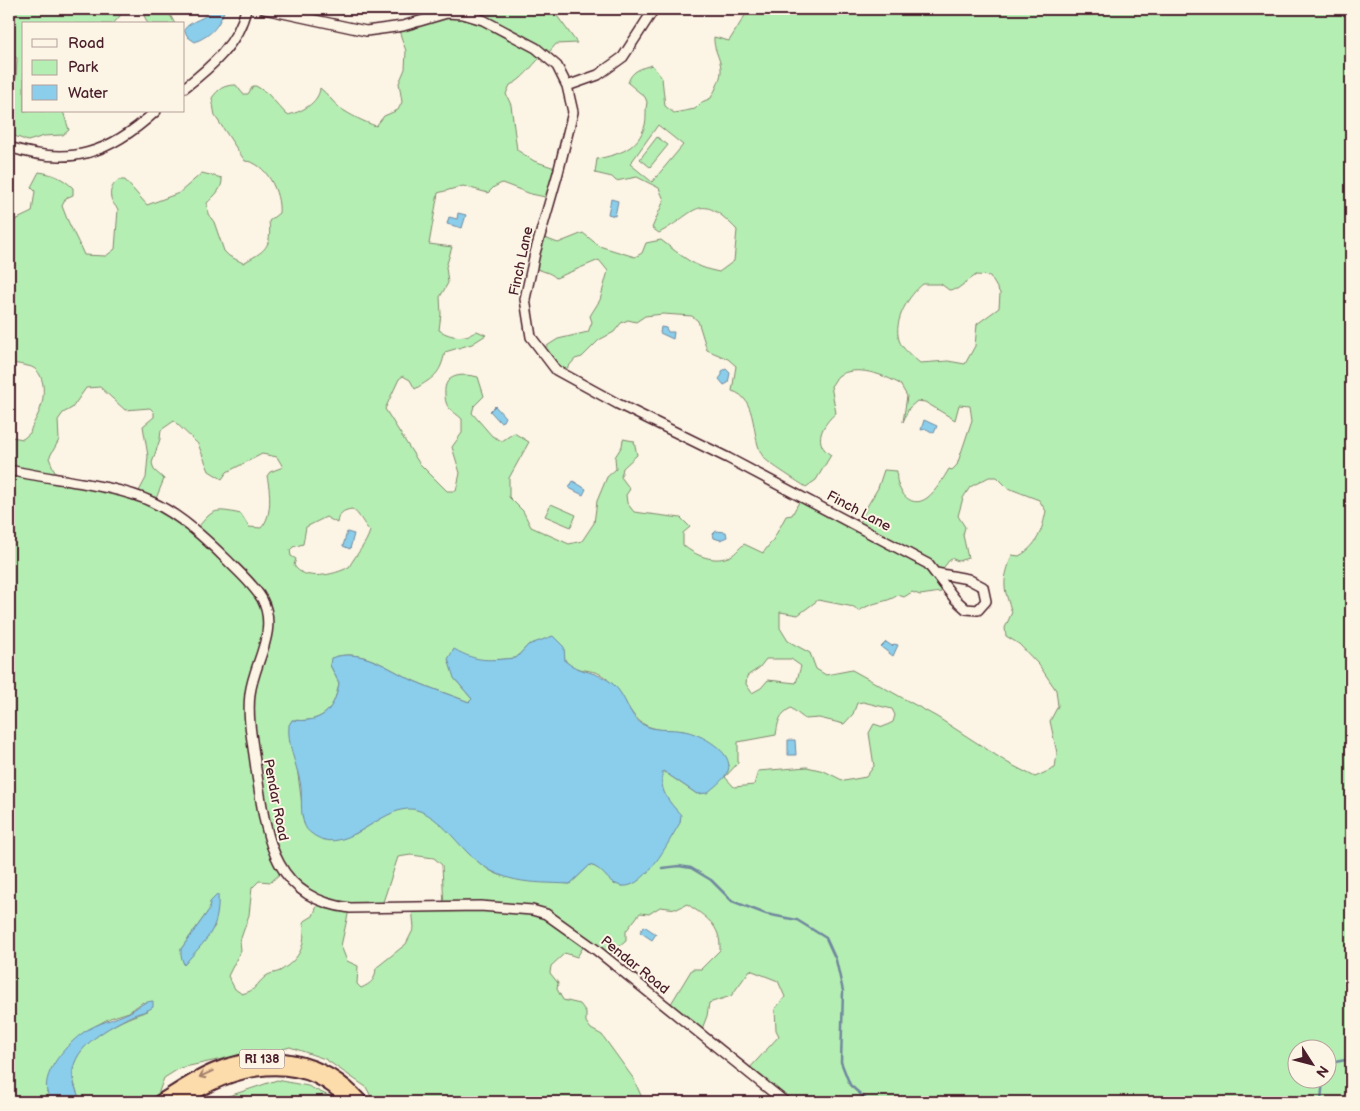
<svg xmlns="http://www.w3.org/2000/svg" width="1360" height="1111" font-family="'Balsamiq Sans',sans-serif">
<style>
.green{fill:#b5eeb2;stroke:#80866e;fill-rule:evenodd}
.water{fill:#8aceeb;stroke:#70889e}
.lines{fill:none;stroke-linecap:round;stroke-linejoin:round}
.stream{stroke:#70889e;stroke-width:2.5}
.minor-casing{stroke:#4a1f2b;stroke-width:12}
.highway-casing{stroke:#4a1f2b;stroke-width:16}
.minor{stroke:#fcf5e5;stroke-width:9}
.highway{stroke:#fddcac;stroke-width:12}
.oneway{stroke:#a47e6c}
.labels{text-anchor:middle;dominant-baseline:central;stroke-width:4;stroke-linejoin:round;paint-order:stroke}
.shield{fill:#fcf5e5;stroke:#7f5f63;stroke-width:1}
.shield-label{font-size:12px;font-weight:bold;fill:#4a1f2b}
.street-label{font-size:14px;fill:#4a1f2b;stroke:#fcf5e5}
</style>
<rect width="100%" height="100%" fill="#fcf5e5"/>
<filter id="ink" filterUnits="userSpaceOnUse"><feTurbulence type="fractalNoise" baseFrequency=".02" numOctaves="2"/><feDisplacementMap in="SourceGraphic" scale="10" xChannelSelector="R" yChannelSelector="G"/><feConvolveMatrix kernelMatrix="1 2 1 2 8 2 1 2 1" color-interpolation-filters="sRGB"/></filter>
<g filter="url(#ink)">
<path class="green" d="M 9,9 L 167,9 L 175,24 L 148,24 L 141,9 L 125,10 L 113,24 L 24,24 L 24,111 L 63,111 L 69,130 L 63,135 L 44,136 L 28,141 L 9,134 L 9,89 L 16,78 L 17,58 L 9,55 Z
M 447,9 L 552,9 L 577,43 L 556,44 L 545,57 L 541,57 C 531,66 523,80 510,85 L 506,94 L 511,105 L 517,150 L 534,161 L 558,169 L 550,198 L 531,194 L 502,183 L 494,187 L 488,193 L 463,186 L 438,193 L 429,244 L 452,247 L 446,267 L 448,283 L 440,297 L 441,314 L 439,330 C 451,338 465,339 477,331 L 486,335 L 472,344 L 445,352 C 440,375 434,377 415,389 L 410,380 L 403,376 L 399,379 L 385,409 L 419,463 L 447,491 L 456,491 L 460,473 L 452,447 L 462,433 L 462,419 C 458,415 453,412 450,409 C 446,405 445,400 445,394 C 443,374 462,373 478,377 L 484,396 L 474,406 L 472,413 L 492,436 L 502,441 L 514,433 L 529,442 L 509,478 L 509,497 L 523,511 L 531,527 L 569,544 L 582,541 L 594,523 L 597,501 L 607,477 L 616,469 L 615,457 L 622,446 L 623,439 L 634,441 L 637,455 L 623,468 L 621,477 L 630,489 L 626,495 L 627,503 L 634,512 L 681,518 L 690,527 L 683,533 L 683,545 C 694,555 713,563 728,557 C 734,556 739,548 744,544 L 763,553 L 773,540 L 786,516 L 792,515 L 800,500 L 858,528 L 865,510 L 878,488 L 884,470 L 897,471 C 894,487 909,511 927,498 C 936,491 943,479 949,469 L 952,470 L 957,465 L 972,420 L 970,406 L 959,405 L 955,420 L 925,402 L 917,401 L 909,408 L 903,422 L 907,396 L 900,384 C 884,375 856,364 838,376 C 836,378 833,384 831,386 L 836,413 C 822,425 812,443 831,455 L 816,480 L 806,487 C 800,483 768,463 764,458 C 750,440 759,398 732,391 L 736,366 L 728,359 L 707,350 L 698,321 L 692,316 L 663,314 L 645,316 L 636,322 L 628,320 L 621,323 L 614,332 L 599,340 L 582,357 L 575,359 L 564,372 L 562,370 L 542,349 L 558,339 L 588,332 L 592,322 L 590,316 L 600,300 L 608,271 L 599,260 L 556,278 C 549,271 541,272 534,267 L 542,237 L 558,243 L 583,233 L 599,246 L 635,257 L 642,253 L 646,243 L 661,240 C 682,256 693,267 719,272 L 734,261 L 737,230 C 698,189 697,213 659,233 L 652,228 L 664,200 L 659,188 L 637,177 L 616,181 L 612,177 L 595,173 L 597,159 C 620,154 638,149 645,125 C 647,118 645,110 647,102 L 645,97 L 628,83 C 631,71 641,68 652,65 L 662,78 L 665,106 L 674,113 L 695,109 L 702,102 L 711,98 C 715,90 722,78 721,68 C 720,57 713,49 714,37 L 729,41 L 749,9 L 1351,9 L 1351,1102 L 786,1102 L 747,1071 L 779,1036 L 776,1030 L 775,1009 L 785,997 L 778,981 L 750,970 L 731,996 L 709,1003 L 707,1016 L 700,1034 L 669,1007 L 692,969 L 701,969 L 720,950 C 721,925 706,917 687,904 L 677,909 L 660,907 L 649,914 L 640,913 L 626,931 L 626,941 L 606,958 L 585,944 L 577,957 L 565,953 L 551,966 L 550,973 L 558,983 L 557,989 L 563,1000 L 580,1004 L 586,1012 L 586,1022 L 591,1029 L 602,1035 L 633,1078 L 644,1102 L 374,1102 L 366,1087 L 325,1059 L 290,1047 L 254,1057 L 222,1059 L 180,1068 L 164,1078 L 157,1097 L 150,1102 L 77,1102 L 79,1098 C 75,1087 71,1076 74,1064 C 82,1038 124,1018 148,1011 L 143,1002 L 129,1012 L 110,1018 L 84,1032 L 56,1062 L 47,1092 L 53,1102 L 9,1102 L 9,434 L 12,437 L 23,439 L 30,433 C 32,424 36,420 39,412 C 46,397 46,369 28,366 C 21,365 15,362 9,365 L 9,223 L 32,212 L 35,191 L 31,187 L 39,172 C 53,174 63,178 73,188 L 73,195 L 66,198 L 62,206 C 68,224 77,238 84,255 L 106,256 L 115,249 L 118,209 C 108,199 108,189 118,180 L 125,180 L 147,205 L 179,193 L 202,173 L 222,178 C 223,189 214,196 207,203 L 208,214 L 214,222 L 224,251 L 229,256 L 243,263 C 265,251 272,248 269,221 L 279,213 C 281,193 266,162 245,161 L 215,116 L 212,98 C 218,89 224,85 236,85 L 243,94 L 248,94 L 253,86 L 256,86 L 267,93 L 287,115 C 300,113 319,103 320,88 C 328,94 332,102 340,108 C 350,115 364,122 376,126 L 384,116 L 398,110 L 402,102 L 399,83 L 405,69 L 406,51 L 397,25 ZM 658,125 L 683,145 L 652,182 L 630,164 ZM 976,275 L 990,276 L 1000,293 L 999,308 L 977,324 L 975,346 L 965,364 L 948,361 L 920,363 C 913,357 902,349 899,340 C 893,320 909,295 923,284 L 941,284 L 949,290 L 957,289 ZM 100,387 L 125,410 L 150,408 L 154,412 L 154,417 L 143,426 L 148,456 L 146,478 L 137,495 L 58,480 L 49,458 L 59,440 L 58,420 L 63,413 L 72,408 L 86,388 ZM 174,421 L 198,444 L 209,471 L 222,479 L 227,472 L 262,454 L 277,457 L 283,467 L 270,472 L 267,476 C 270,490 273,516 261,528 L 249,527 L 241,514 C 213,508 213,509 195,531 L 155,501 L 164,479 L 154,470 L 152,463 L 160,439 L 161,430 ZM 989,477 L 997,477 L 1008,488 L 1039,500 L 1046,511 C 1042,531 1037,546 1019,556 L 1012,555 C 1003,581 1002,585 1012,612 L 1005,628 L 1006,636 L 1019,644 L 1039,665 L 1056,690 L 1058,706 L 1050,721 L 1057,753 L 1055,768 L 1035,777 L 1008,763 L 937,717 L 852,670 L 826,675 L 816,669 L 810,653 L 788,641 L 780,628 L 780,612 L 798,615 L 818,600 L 854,607 L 859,611 C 875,600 885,604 898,595 L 904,597 L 912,592 L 920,595 L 941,592 L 944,587 L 941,571 L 951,558 L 958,561 L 968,558 L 963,535 L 965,527 L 958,516 L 963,498 L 970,487 ZM 352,509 C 360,514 363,524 370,531 C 366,545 356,554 349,567 C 335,575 303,582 294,565 L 296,559 L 291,556 L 290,550 L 293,547 L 303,544 L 306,527 L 326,517 L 337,523 C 338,514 343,510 352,509 ZM 528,645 L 564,656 C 567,672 588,668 600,674 C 625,688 626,721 653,728 C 663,731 675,730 684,731 L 697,794 L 663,771 C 658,790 668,802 681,815 L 615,885 L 599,868 L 590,865 L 570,884 C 551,882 513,880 497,874 C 464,861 435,794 395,811 C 381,817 368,827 355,834 L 304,824 C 301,789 294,755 292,720 C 320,723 334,713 339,683 L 330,665 L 332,658 C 362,647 388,669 414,681 C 432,689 451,695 469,702 L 472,699 L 454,678 L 472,659 L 485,661 L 516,658 ZM 766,659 L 791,659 L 801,666 L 796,683 L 768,680 L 761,688 L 752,693 L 746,684 L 747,676 L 759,668 ZM 863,702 L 892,709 L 895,715 L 893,722 L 883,727 L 874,724 L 869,733 L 874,766 L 866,777 L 844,781 L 824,771 L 807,767 L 758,771 L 754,785 L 734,787 L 725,777 L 738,763 L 738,742 L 776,735 C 778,722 779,714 791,708 L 805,719 L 819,718 L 844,724 L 853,714 L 857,703 ZM 411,855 L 434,858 L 442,865 L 444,908 L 412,907 L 414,928 L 406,944 L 376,968 C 375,980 372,983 361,988 L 357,984 L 358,966 L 347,961 L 341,946 L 349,910 L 381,908 L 398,857 ZM 283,871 L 319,901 L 313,916 L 303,922 C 306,945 301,958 280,971 C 276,973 270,973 266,976 C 255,985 257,990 242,994 L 235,989 L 228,976 L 241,950 L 240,941 L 249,915 L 252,888 L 259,881 L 271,882 ZM 209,910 L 215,926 L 184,965 L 181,949 ZM 1298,1048 L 1328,1048 L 1328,1078 L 1298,1078 Z
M 657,137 L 668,145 L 650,167 L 640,159 Z
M 551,504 L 576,515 L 571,527 L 545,516 Z
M 277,1080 L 308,1086 L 341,1102 L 211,1102 Z"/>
<path class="water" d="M 213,9 L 225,9 C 218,27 213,34 195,42 L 188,37 L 184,30 C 191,19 206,20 213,9 Z
M 611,199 L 618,201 L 615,216 L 608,214 Z
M 458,213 L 466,215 L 462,228 L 447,224 L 449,217 L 457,219 Z
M 661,327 L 666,328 L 668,332 L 674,332 L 673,339 L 660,333 Z
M 726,369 L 730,373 L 728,383 L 724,385 L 719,379 L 722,375 L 722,371 Z
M 495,406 L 505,417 L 503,421 L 500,422 L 490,411 Z
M 924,420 L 937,426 L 934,433 L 926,429 L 921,430 Z
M 573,481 L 586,489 L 583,495 L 569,488 Z
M 716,531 L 726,532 L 727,537 L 720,540 L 714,538 L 713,534 Z
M 347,532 L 354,534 L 350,549 L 343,546 Z
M 553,636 L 564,647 L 565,661 C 579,673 599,671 613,684 C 626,695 628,715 642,724 C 655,732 670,728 684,731 C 699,733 735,752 728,771 C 724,780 714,787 707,793 L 697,794 L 663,771 C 658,790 669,802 681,815 L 680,823 C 669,840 643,895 618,885 C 606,881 604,869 590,865 L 570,884 C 529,882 500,885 468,853 C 453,838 440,819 420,811 C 387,797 349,858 315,836 C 311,833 307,831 305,826 C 299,813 303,795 300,781 C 296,763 287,744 289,725 L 292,720 C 320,723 334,713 339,683 L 330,665 L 331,658 C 362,647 388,669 414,681 C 432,689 451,695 469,702 L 472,699 L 454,678 L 448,659 L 454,649 C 479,663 488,660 516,658 L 528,645 Z
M 886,642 L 892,646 L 894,644 L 898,645 L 893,656 L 881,647 Z
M 788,740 L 795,740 L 796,755 L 788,755 Z
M 218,894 C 220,931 206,939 184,965 L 181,956 L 181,949 L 209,910 L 210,902 Z
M 644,926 L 656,934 L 652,940 L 640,932 Z
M 153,1001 L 153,1007 C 145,1013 136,1013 127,1018 C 105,1030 69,1049 73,1079 C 74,1085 77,1092 79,1098 L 77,1102 L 53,1102 C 51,1100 48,1095 47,1092 C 42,1071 68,1043 84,1032 C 97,1023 116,1019 130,1012 C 139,1007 142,1002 153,1001 Z"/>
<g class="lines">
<path class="stream" d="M 662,868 L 679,866 L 691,868 L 711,880 L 732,901 L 766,914 L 797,920 L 826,938 L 836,960 L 843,991 L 841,1062 L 850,1085 L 867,1100 L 876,1102
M 1328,1070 L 1335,1062 L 1351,1059
M 1321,1102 L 1323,1078"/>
<g class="minor-casing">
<path id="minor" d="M 264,9 L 366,31 L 403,26 L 447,13 L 463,14 L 483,20 L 536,48 L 557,66 L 567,86 L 573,112 L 558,173 L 535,253 L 525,299 L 531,337 L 556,370 L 618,404 L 728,458 L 928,564 L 955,599 L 966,609 L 978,610 L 986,601 L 983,587 L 968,579 L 936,573
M 567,86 L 598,75 L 623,57 L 654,9
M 184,88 C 210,68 239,43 246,9
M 9,147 C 70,167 109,154 156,111
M 9,470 C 52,480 114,484 152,502 C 180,515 205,538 227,560 C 239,572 253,584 262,599 C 279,631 254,662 250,694 C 247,719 253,744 256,769 C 266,833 271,899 350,908 L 480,906 L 532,910 L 546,914 L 595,949 L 785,1102"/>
</g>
<g class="highway-casing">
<path id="highway" d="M 159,1102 C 177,1091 195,1078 215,1070 C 267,1048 324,1059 361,1102
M 181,1102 C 230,1066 303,1049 349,1102"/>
</g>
<use href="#minor" class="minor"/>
<use href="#highway" class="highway"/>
</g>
<defs><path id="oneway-shaft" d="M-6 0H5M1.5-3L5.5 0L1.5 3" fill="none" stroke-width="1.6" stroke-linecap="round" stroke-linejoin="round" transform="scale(1.25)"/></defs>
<use class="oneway" href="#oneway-shaft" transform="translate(206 1074) rotate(155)"/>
</g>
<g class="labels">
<rect class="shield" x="239.5" y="1049.5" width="45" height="19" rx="4"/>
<g class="shield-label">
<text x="262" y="1059">RI 138</text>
</g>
<g class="street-label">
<text transform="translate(521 261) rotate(-78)">Finch Lane</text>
<text transform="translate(859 511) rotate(28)">Finch Lane</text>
<text transform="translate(276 800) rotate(79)">Pendar Road</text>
<text transform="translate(635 965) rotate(39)">Pendar Road</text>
</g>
</g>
<rect width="1360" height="1111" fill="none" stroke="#fcf5e5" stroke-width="30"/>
<rect x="15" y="15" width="1330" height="1081" fill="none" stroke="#4a1f2b" stroke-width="2" filter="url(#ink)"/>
<rect x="22" y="22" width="162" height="90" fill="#fcf5e5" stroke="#b59f9b"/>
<rect x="32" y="39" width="25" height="8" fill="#fcf5e5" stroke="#b59f9b"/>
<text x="68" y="48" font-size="15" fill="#4a1f2b">Road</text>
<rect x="32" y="60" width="25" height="15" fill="#b5eeb2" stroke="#b59f9b"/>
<text x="68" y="72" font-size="15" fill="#4a1f2b">Park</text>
<rect x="32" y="85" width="25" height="15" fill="#8aceeb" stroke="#b59f9b"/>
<text x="68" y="98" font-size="15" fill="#4a1f2b">Water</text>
<g transform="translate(1312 1064) rotate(126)"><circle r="24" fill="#fcf5e5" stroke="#b59f9b"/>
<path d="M0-4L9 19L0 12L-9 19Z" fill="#4a1f2b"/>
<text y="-8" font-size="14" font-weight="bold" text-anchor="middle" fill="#4a1f2b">N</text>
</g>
</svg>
